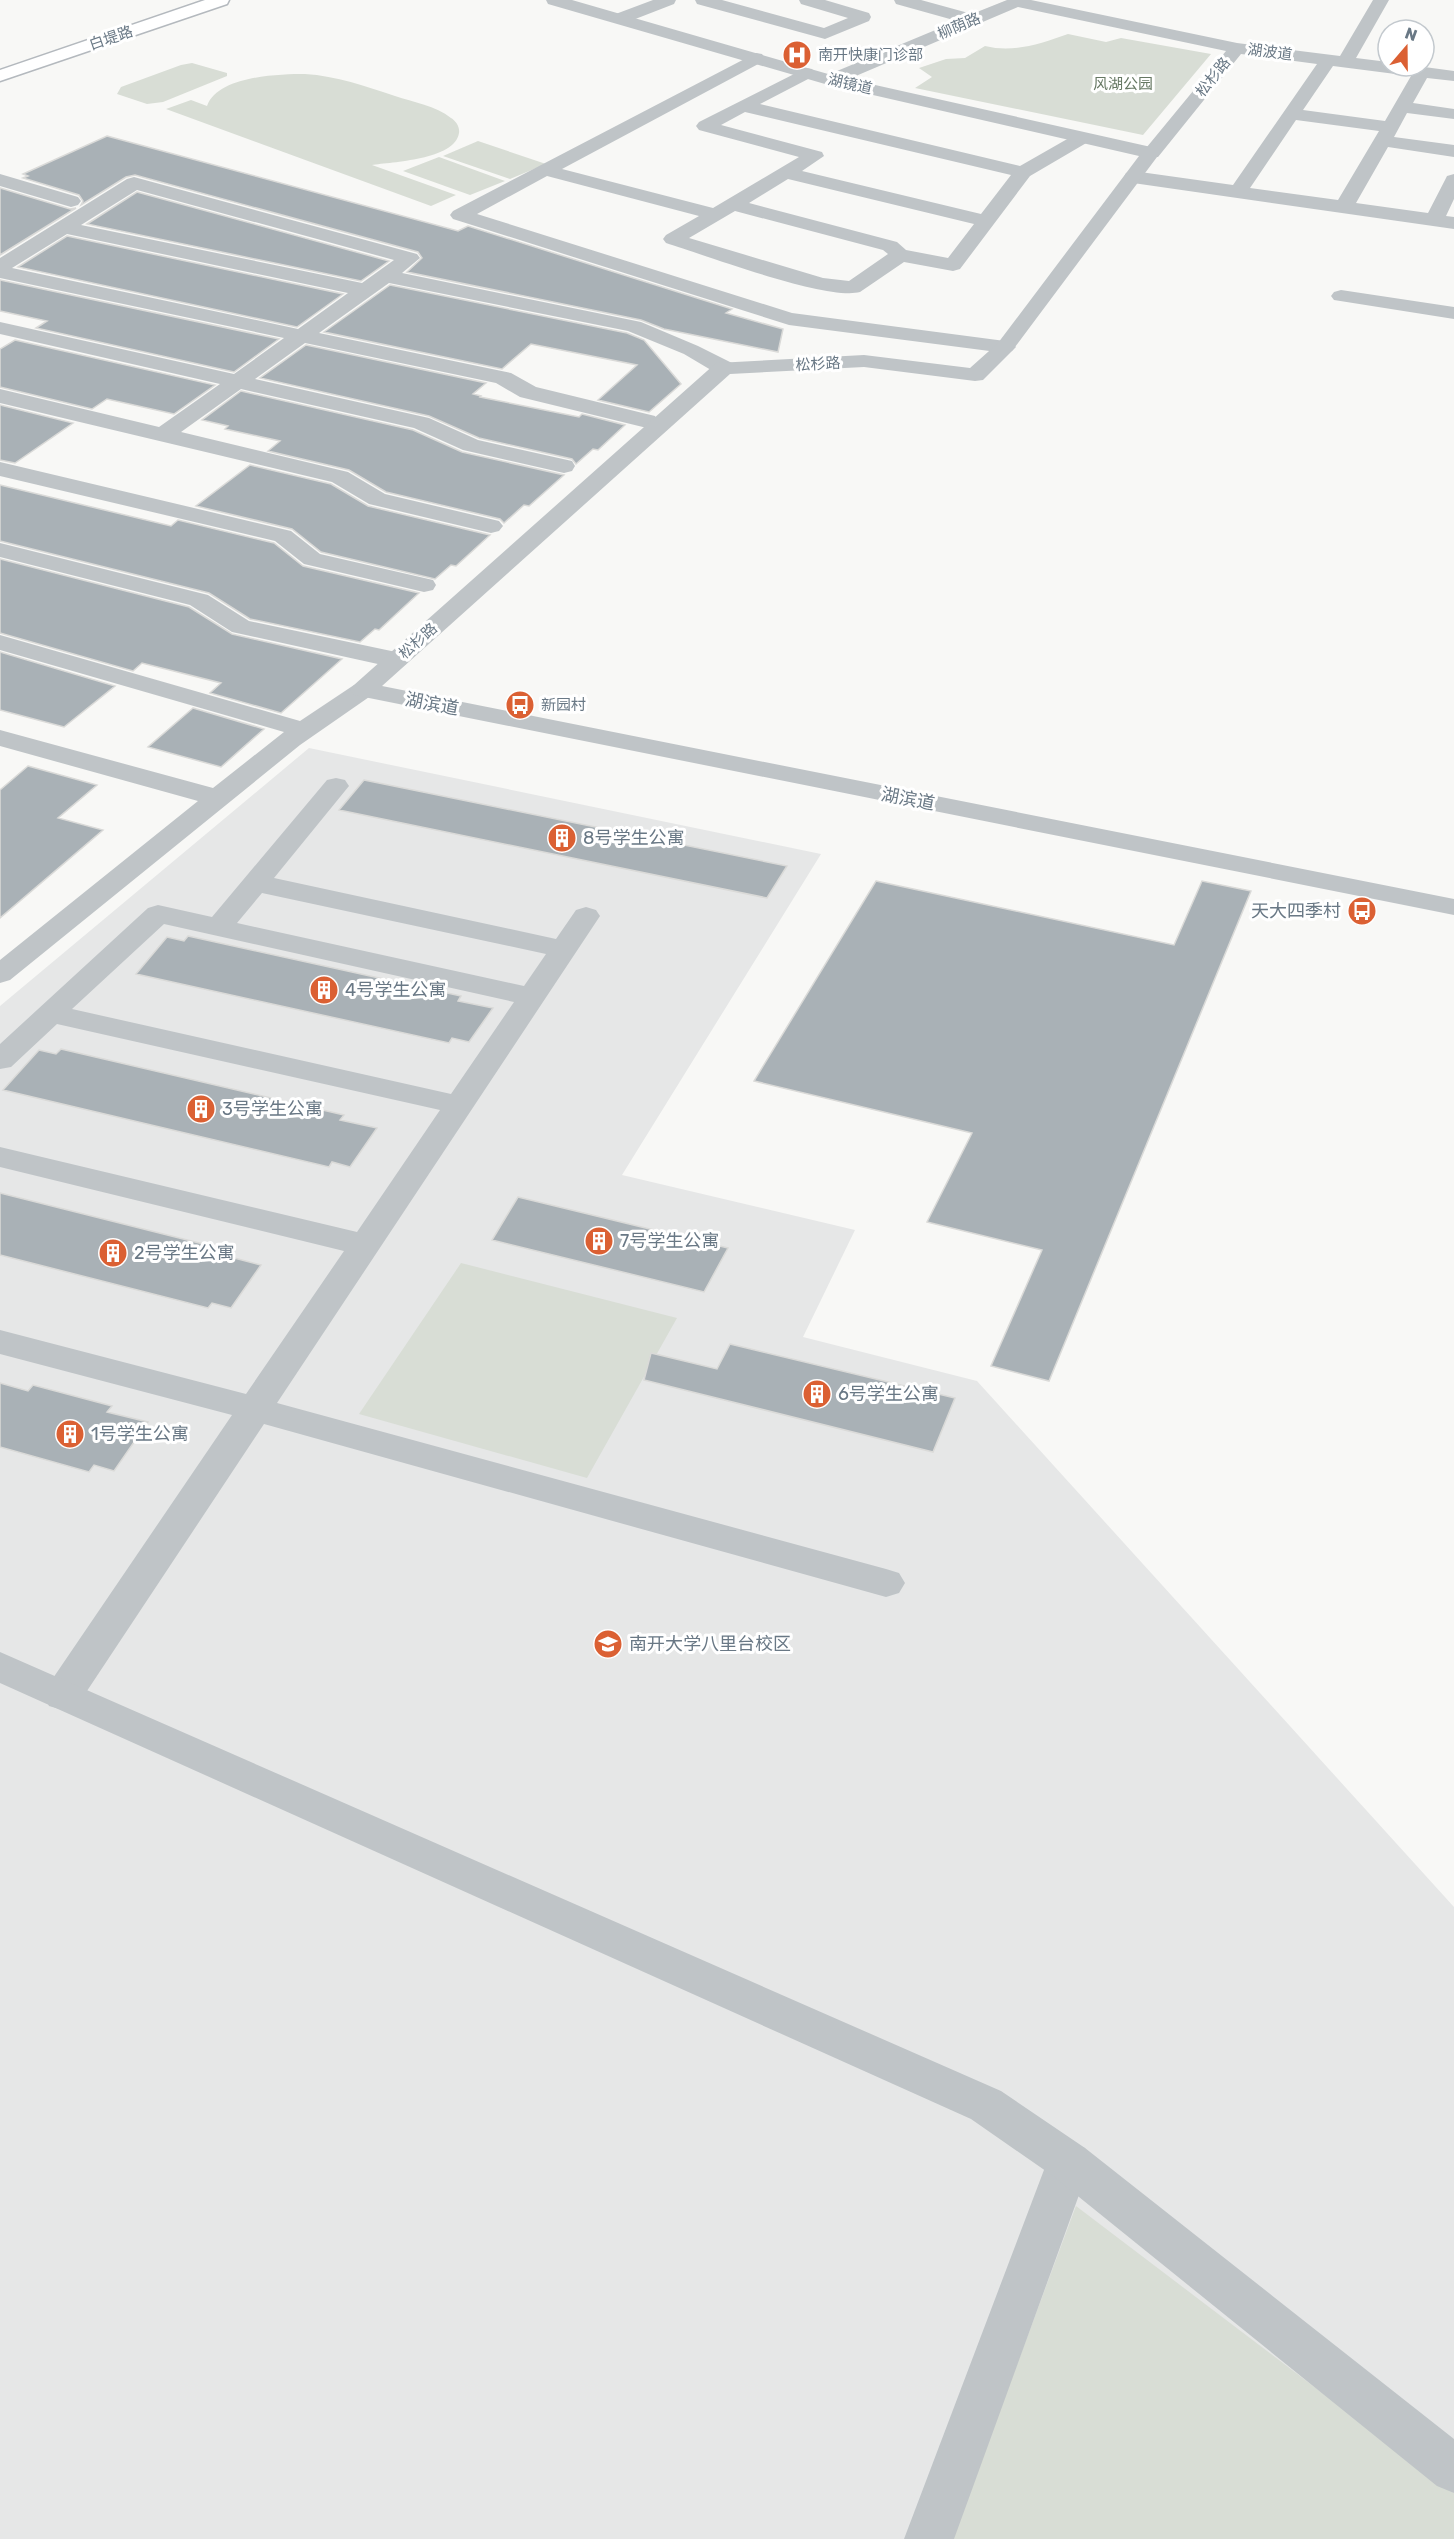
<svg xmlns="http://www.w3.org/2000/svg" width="1454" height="2539" font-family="Rubik,'Noto Sans SC',sans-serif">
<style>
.built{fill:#e6e7e7}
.green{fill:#d8ddd5}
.building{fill:#a9b1b6;stroke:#dadad8;stroke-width:1.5}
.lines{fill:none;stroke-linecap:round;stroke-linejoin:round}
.secondary-casing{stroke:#b4b9be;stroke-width:3}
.minor{fill:#bfc4c7;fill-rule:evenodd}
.tertiary{fill:#bfc4c7;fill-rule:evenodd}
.secondary{fill:#fff;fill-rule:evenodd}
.labels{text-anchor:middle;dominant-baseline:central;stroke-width:6;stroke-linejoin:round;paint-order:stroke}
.far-street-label{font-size:15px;fill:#697885;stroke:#fff}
.far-poi-label{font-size:15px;fill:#697885;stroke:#fff;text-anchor:start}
.far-park-label{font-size:15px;fill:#667863;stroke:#fff}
.street-label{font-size:18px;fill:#697885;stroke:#fff}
.poi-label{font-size:18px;fill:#697885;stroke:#fff;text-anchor:start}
</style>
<rect width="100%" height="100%" fill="#f8f8f6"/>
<path class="built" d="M 309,748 L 821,854 L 622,1175 L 855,1230 L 803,1337 L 977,1381 L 1454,1907 L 1454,2539 L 0,2539 L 0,1006 Z"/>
<path class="green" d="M 1068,34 L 1106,42 L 1121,38 L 1211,54 L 1143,135 L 915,88 L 932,77 L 919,68 L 946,59 L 965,58 L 985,46 C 1013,53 1040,44 1068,34 Z
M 192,63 L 227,73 L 227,76 L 163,102 L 147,104 L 117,94 L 121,87 L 181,65 Z
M 305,74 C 337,76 365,86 395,96 C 413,102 436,106 451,118 C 456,121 460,127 459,133 C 455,160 391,162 372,165 L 456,195 L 431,206 L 166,109 L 191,100 L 207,106 C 218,76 278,74 305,74 Z
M 478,141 L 546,164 L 510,179 L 443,156 Z
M 439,157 L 505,181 L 470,195 L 403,171 Z
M 461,1263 L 677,1318 L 587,1478 L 359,1414 Z
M 1076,2206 L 1454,2493 L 1454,2539 L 952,2539 Z"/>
<path class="building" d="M 107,136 L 458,231 L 468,226 L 732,309 L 726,313 L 783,329 L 778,352 L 664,329 L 641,320 L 407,272 L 422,258 L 418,252 L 135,175 L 126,177 L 81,205 L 83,201 L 79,195 L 23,178 L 28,176 L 23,174 Z
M 0,188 L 70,209 L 76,208 L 0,255 Z
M 137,192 L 389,261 L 361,281 L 87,224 Z
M 67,236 L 343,294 L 297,327 L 18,267 Z
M 0,280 L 279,339 L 234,372 L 36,328 L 47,321 L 0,311 Z
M 390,285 L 627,333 L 644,340 L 681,384 L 649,412 L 598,400 L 637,365 L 531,344 L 502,369 L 324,332 Z
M 15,340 L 215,385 L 174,414 L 107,399 L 92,409 L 0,387 L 0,349 Z
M 306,345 L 486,383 L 473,394 L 481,396 L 480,397 L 579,417 L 582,414 L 625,425 L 598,450 L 593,449 L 576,464 L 572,459 L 479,438 L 429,416 L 260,378 Z
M 241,391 L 413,430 L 462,452 L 564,475 L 529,506 L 524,505 L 504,523 L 500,519 L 386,492 L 349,470 L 268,451 L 280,441 L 225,429 L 228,426 L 202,420 Z
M 0,405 L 73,423 L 15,463 L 0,460 Z
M 250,465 L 331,484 L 368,506 L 490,535 L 456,566 L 451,565 L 435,579 L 321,552 L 292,529 L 196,506 Z
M 0,485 L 171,526 L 178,520 L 274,543 L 303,566 L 419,593 L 379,630 L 375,629 L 360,642 L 250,619 L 209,593 L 0,541 Z
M 0,559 L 189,607 L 232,634 L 342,659 L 281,713 L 210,693 L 221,683 L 142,663 L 133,671 L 0,633 Z
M 0,652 L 115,686 L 64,727 L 0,710 Z
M 193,708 L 264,729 L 221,767 L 148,747 Z
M 28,766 L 97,785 L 58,818 L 103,830 L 0,918 L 0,790 Z
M 364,780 L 787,866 L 767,898 L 339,810 Z
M 876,881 L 1174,945 L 1202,881 L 1251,891 L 1049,1381 L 991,1366 L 1042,1250 L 927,1222 L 972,1133 L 754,1081 Z
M 188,936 L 461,996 L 458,1001 L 493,1008 L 469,1042 L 452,1038 L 449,1043 L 136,974 L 167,937 L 184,941 Z
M 61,1049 L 344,1115 L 340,1120 L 377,1128 L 350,1167 L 332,1162 L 329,1167 L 3,1090 L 39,1050 L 56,1054 Z
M 0,1193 L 227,1250 L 223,1255 L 261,1265 L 231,1308 L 212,1303 L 208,1308 L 0,1255 Z
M 518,1197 L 728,1248 L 704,1292 L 492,1240 Z
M 730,1344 L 955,1398 L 933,1452 L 644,1380 L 651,1353 L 717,1369 Z
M 0,1383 L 28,1391 L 33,1385 L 112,1406 L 107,1412 L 148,1422 L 114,1471 L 94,1465 L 89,1472 L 0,1447 Z"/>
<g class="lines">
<g class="secondary-casing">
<path id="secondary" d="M 205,0 L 229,0 L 227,4 L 0,81 L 0,70 Z"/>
</g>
<path class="minor" d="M 653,0 L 676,0 L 674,4 L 625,23 L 619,24 L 611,19 L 613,15 Z
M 695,0 L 722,0 L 824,28 L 848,18 L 801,4 L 799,0 L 825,0 L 869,13 L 871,17 L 869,21 L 825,39 L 697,4 Z
M 894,0 L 921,0 L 972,14 L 1007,0 L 1031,0 L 1237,43 L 1340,56 L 1373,0 L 1389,0 L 1356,58 L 1388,62 L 1388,66 L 1417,66 L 1454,71 L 1454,81 L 1427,78 L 1413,103 L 1454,109 L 1454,119 L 1407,113 L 1394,137 L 1454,145 L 1454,157 L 1388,147 L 1356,203 L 1428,213 L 1445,180 L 1447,176 L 1454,174 L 1454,199 L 1446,216 L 1454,217 L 1454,229 L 1133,183 L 1126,181 L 1124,177 L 1126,173 L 1133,171 L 1233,185 L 1317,64 L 1241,54 L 1158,157 L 1144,157 L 1142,153 L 1226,51 L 1018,7 L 837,84 L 825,84 L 822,80 L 825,76 L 957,21 L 896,4 ZM 1333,66 L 1411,76 L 1385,121 L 1303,110 ZM 1296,120 L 1379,131 L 1338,200 L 1250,188 Z
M 756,53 L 762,54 L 765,58 L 762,62 L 562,169 L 713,208 L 799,157 L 699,130 L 696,126 L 699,122 L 806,68 L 812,69 L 815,73 L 812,77 L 760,104 L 1020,166 L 1076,134 L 1088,134 L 1091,138 L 1088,142 L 1030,176 L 960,269 L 953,271 L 904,262 L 860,292 C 827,301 705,255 666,243 L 663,239 L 666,235 L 699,216 L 547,176 L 477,214 L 792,313 L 1005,341 L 1012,343 L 1016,347 L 1012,351 L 1005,353 L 789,325 L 453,219 L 450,215 L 453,211 ZM 745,112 L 1011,175 L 981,214 L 802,171 L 824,156 L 822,152 L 721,125 ZM 788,179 L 974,224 L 948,258 L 906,250 L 897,242 L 749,203 ZM 735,211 L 883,250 L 888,254 L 849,281 L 823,278 L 689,238 Z
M 0,174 L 78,197 L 81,201 L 78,205 L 71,207 L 0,186 Z
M 134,177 L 417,254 L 420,258 L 402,273 L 641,322 L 698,346 L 732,363 L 735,368 L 732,373 L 724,374 L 716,373 L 684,354 L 628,331 L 389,283 L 319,333 L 511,373 L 536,387 L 655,416 L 658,421 L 655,426 L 647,428 L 520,397 L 496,383 L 305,343 L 255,379 L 429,418 L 478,440 L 572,461 L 575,466 L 572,471 L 564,473 L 463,450 L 414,428 L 241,389 L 181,432 L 348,472 L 385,494 L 499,521 L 503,526 L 499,531 L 491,533 L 369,504 L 332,482 L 0,403 L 0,389 L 159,427 L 220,384 L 0,334 L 0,322 L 234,374 L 284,338 L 0,278 L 0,258 L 127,179 ZM 137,190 L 394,260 L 362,283 L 81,225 ZM 67,234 L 348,293 L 298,329 L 12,268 Z
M 1341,290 L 1454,307 L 1454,319 L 1334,300 L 1331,296 L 1334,292 Z
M 0,462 L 291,531 L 320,554 L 433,580 L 436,585 L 433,590 L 424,592 L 304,564 L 275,541 L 0,476 Z
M 0,543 L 208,595 L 249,621 L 396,652 L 405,655 L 409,660 L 405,665 L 396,668 L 232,632 L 190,605 L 0,557 Z
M 0,635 L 300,721 L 354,685 L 363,682 L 372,685 L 376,690 L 372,695 L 300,745 L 10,980 L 0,983 L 0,960 L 198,801 L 0,746 L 0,730 L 213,788 L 284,732 L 0,650 Z
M 336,778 L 345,780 L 349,786 L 274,878 L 556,939 L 576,910 L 586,907 L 596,910 L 600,916 L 277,1403 L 886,1569 L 899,1573 L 905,1583 L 899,1593 L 886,1597 L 264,1424 L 77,1706 L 63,1710 L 49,1706 L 44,1695 L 49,1684 L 232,1415 L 0,1354 L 0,1330 L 246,1394 L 344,1251 L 0,1167 L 0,1147 L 357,1232 L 440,1110 L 57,1024 L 11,1067 L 0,1069 L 0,1044 L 148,908 L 158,905 L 212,917 L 327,780 ZM 262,893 L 546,954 L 524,986 L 237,923 ZM 164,924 L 514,1002 L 451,1094 L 72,1009 Z
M 1069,2142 L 1085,2148 L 1091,2162 L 954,2539 L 904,2539 L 1047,2162 L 1053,2148 Z"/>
<path class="tertiary" d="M 546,0 L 572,0 L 835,76 L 1151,147 L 1158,149 L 1160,153 L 1012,351 L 983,380 L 975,381 L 864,367 L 730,374 L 382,686 L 1454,899 L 1454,915 L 354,695 L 350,690 L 354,685 L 716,363 L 864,355 L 970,368 L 998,343 L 1139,156 L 825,84 L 548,4 Z
M 0,1652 L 1001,2091 L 1085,2148 L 1454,2439 L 1454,2493 L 1437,2486 L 1053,2176 L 971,2119 L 0,1683 Z"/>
<use href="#secondary" class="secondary"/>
</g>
<defs>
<g id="hospital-disc" transform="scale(1.5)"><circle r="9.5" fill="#db6033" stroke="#fff"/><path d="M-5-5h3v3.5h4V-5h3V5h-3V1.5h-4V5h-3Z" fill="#fff"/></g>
<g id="bus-disc" transform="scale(1.5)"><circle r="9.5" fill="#db6033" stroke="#fff"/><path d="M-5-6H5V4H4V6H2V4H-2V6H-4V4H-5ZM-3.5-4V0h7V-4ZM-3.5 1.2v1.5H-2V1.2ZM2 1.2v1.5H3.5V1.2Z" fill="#fff"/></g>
<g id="building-disc" transform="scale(1.5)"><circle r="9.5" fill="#db6033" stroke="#fff"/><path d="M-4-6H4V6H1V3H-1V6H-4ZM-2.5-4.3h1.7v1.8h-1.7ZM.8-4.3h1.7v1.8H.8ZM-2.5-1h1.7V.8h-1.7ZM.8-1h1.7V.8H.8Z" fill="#fff"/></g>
<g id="university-disc" transform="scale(1.5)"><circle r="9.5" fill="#db6033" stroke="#fff"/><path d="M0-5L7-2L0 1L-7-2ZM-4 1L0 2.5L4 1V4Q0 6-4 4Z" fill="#fff"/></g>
</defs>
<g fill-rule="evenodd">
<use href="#hospital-disc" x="797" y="55"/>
<use href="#bus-disc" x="520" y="705"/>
<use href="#building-disc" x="562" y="838"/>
<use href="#bus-disc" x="1362" y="911"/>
<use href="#building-disc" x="324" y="990"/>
<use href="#building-disc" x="201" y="1109"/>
<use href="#building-disc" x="599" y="1241"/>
<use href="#building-disc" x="113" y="1253"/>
<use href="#building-disc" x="817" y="1394"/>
<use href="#building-disc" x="70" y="1434"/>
<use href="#university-disc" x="608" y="1644"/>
</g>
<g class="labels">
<g class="far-street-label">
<text transform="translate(959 26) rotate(-23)">柳荫路</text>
<text transform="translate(111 38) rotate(-19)">白堤路</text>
<text transform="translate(1270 52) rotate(7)">湖波道</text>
<text transform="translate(1213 77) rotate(-51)">松杉路</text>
<text transform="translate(850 84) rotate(13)">湖镜道</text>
<text transform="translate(818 364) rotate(-3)">松杉路</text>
<text transform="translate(418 641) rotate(-42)">松杉路</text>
</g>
<g class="far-poi-label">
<text x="818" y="55">南开快康门诊部</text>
<text x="541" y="705">新园村</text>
</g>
<g class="far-park-label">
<text x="1123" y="84">风湖公园</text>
</g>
<g class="street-label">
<text transform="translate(432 704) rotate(11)">湖滨道</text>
<text transform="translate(908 799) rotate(11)">湖滨道</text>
</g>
<g class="poi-label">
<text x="583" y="838">8号学生公寓</text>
<text x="1341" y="911" text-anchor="end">天大四季村</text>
<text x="345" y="990">4号学生公寓</text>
<text x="222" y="1109">3号学生公寓</text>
<text x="620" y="1241">7号学生公寓</text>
<text x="134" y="1253">2号学生公寓</text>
<text x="838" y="1394">6号学生公寓</text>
<text x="91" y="1434">1号学生公寓</text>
<text x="629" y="1644">南开大学八里台校区</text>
</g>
</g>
<g transform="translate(1406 48) rotate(20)"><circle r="28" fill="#ffffff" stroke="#c3c9ce" stroke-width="1.5"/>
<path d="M0-4.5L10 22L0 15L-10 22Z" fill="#db6033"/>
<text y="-9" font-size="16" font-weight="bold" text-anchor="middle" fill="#697885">N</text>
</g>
</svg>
